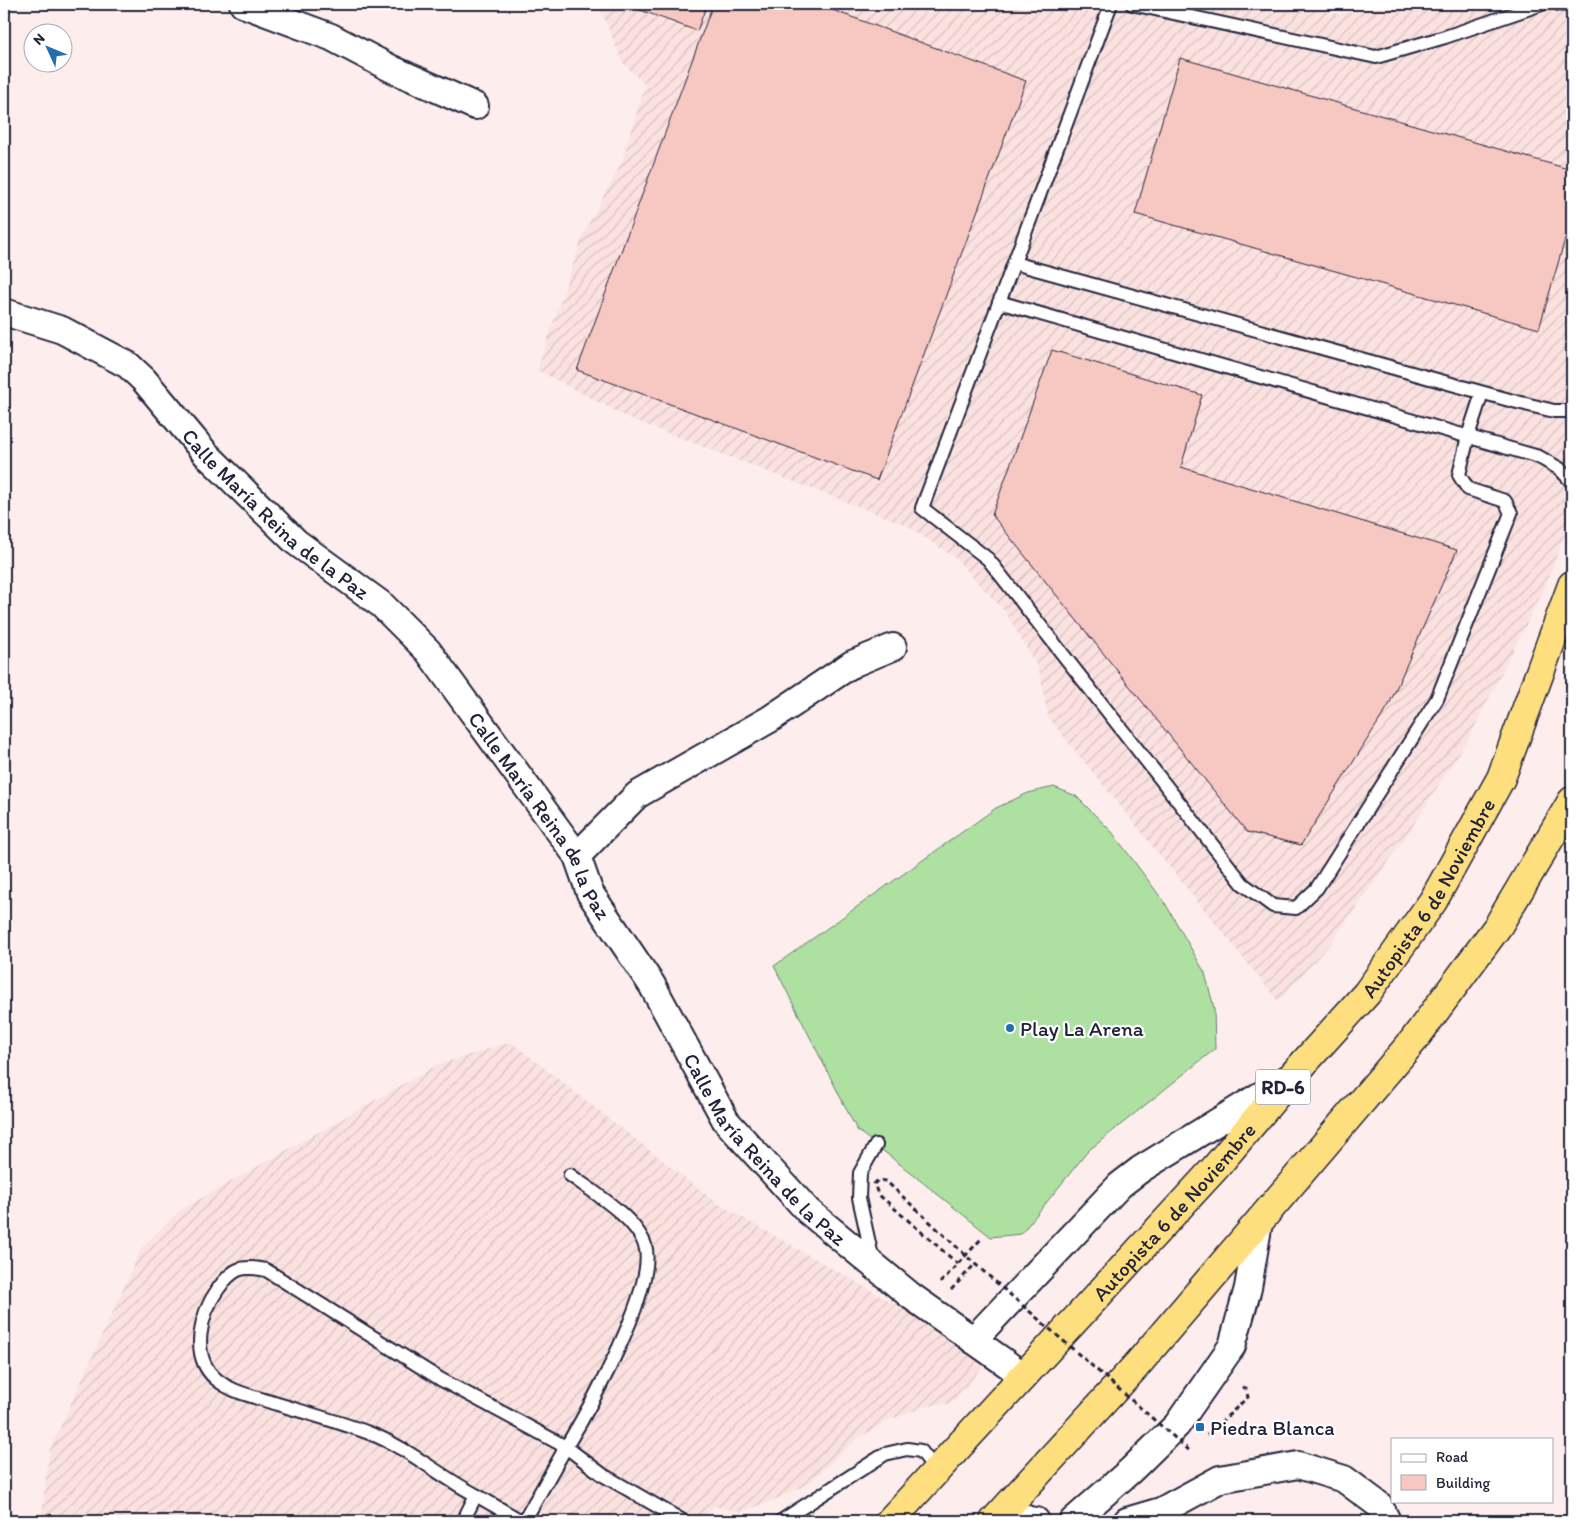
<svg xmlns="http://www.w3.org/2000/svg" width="1576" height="1525" font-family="Itim,sans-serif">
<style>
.industrial{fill:url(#industrial-furrows)}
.garden{fill:#ade0a1;stroke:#68816e}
.building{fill:#f7c7c2;stroke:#22223b}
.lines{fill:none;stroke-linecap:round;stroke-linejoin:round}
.lane-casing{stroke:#22223b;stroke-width:16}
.street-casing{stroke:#22223b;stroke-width:30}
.highway-casing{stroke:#22223b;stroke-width:31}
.path{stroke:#22223b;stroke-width:3;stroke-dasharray:5 4;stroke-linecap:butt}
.lane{stroke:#fff;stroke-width:12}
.street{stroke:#fff;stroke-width:26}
.highway{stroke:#fedf80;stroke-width:28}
.path-bridge{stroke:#22223b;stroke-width:3;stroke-dasharray:5 4;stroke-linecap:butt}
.poi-dot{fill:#1f6fb2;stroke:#fff;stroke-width:2}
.labels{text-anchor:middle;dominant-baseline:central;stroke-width:4.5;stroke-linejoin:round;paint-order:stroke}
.shield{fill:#fff;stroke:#646476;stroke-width:1}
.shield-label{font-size:20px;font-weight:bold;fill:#22223b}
.street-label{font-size:21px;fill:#22223b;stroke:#fff}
.poi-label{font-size:21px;fill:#22223b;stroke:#fff;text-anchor:start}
</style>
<defs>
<pattern id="industrial-furrows" width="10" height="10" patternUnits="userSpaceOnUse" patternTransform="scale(1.25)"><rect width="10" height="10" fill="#fbe2e0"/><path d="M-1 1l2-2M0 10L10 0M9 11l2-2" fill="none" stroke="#d7c2c1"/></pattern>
</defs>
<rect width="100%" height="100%" fill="#fdeeed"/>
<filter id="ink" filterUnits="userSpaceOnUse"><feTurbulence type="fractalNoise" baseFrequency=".02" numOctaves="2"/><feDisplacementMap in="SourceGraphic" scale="10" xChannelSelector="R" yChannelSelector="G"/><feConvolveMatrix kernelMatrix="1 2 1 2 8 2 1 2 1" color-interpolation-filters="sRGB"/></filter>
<g filter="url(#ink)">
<path class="industrial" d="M 589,4 L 1288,4 L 1338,14 L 1411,4 L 1572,4 L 1571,517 L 1546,585 L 1470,736 L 1407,835 L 1332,942 L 1278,1001 L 1048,717 L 1039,670 L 1006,613 L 955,558 L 906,525 L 631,419 L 537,370 L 584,232 L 621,164 L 645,85 L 623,63 L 601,11 Z
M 511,1042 L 717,1203 L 907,1311 L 983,1366 L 952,1403 L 928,1406 L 891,1419 L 857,1439 L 808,1484 L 774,1500 L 742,1512 L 713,1506 L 703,1521 L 41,1521 L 49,1452 L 142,1247 L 179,1211 L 437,1065 Z"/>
<path class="garden" d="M 1054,787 L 1076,796 L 1112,832 L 1165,903 L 1205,973 L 1214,1008 L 1215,1049 L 1088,1151 L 1021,1234 L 991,1237 L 857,1130 L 774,966 L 996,808 L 1028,793 Z"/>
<path class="building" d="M 624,4 L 707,4 L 697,31 Z
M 713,4 L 816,4 L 1026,81 L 877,480 L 577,370 Z
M 1180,58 L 1572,170 L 1572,215 L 1539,329 L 1135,214 Z
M 1052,350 L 1202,395 L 1181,467 L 1457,550 L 1389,705 L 1301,845 L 1247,832 L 992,515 Z"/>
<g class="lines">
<g class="lane-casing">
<path id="lane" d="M 1111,4 L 922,508 L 988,559 L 1243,884 L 1273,906 L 1296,908 L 1317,888 L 1437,699 L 1511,513 L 1505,501 L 1468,489 L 1459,475 L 1468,436 L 1482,393
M 1132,4 L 1376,57 L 1445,37 L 1542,4
M 1559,4 L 1572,6
M 1014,263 L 1513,401 L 1554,411 L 1572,411
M 999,302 L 1539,457 L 1560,469 L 1572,482
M 570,1175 C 593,1192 635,1217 645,1245 C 658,1286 589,1409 566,1447 L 603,1475 L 683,1521
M 873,1261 L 859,1198 L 860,1173 L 876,1145
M 476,1495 C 439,1476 409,1448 369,1433 C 337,1421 303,1412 271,1402 C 252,1396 231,1392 216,1379 C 189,1356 201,1313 218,1289 C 233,1268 241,1265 266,1270 L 440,1379 L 566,1447 L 524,1521
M 463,1521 L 476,1495 L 521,1521
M 781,1521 L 885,1454 L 907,1449 L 921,1451 L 937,1471"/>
</g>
<g class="street-casing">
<g id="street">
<path d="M 243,4 L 331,37 L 392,69 L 475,106"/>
<path id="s1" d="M 4,312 L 62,330 L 128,365 L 144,380 L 206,454 L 296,542 L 382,605 L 428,651 L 577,856 L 590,893 L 652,985 L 726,1121 L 808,1211 L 911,1296 L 1024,1376"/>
<path d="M 577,856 L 637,795 L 770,719 L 852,664 L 893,647"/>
<path d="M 973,1340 L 1120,1185 L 1141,1169 L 1287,1079"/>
<path d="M 1007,1508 L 1028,1520 L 1036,1521"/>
<path d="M 1073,1521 L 1131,1470 L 1177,1425 L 1232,1346 L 1248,1288 L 1259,1222"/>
<path d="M 1127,1521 L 1161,1511 L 1220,1479 L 1298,1465 L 1344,1479 L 1379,1505 L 1387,1521"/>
</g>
</g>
<g class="highway-casing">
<g id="highway">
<path id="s2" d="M 890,1521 L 1215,1168 L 1294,1074 L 1367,993 L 1433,901 L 1501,778 L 1572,585"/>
<path d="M 994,1521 L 1136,1366 L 1413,1041 L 1498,926 L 1572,801"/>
</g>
</g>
<path class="path" d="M 940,1283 L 982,1238
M 951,1290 L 975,1264
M 1207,1435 L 1248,1397 L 1246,1389 L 1240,1384"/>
<use href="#lane" class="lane"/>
<use href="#street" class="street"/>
<use href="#highway" class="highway"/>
<path class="path-bridge" d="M 958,1264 L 878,1194 L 874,1184 L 878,1180 L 886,1181 L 975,1264 L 1190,1451"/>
</g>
</g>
<g class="poi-dot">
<circle cx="1010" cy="1028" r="5"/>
<rect x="1195" y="1422" width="10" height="10" rx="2.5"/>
</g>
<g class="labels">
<rect class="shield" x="1255.5" y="1069.5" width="55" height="35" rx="4"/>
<g class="shield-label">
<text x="1283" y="1087">RD-6</text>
</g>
<g class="street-label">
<text stroke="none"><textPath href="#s1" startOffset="346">Calle María Reina de la Paz</textPath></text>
<text stroke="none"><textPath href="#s1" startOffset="751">Calle María Reina de la Paz</textPath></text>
<text stroke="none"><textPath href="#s2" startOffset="825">Autopista 6 de Noviembre</textPath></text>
<text stroke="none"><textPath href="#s1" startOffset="1156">Calle María Reina de la Paz</textPath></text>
<text stroke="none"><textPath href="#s2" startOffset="420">Autopista 6 de Noviembre</textPath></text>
</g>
<g class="poi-label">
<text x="1020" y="1028">Play La Arena</text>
<text x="1210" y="1427">Piedra Blanca</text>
</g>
</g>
<rect width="1576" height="1525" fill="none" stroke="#fff" stroke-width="20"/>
<rect x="10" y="10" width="1556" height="1505" fill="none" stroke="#22223b" stroke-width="2" filter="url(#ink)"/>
<rect x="1391" y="1438" width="162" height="65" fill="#ffffff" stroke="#a7a7b1"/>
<rect x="1401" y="1454" width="25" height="8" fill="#ffffff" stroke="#a7a7b1"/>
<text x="1436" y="1462" font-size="15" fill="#22223b">Road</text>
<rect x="1401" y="1475" width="25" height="15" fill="#f7c7c2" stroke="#a7a7b1"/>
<text x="1436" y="1488" font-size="15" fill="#22223b">Building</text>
<g transform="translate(48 48) rotate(314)"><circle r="24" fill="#ffffff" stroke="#a7a7b1"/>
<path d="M0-4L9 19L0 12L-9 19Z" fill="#1f6fb2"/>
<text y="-8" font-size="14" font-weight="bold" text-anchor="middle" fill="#22223b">N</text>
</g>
</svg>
